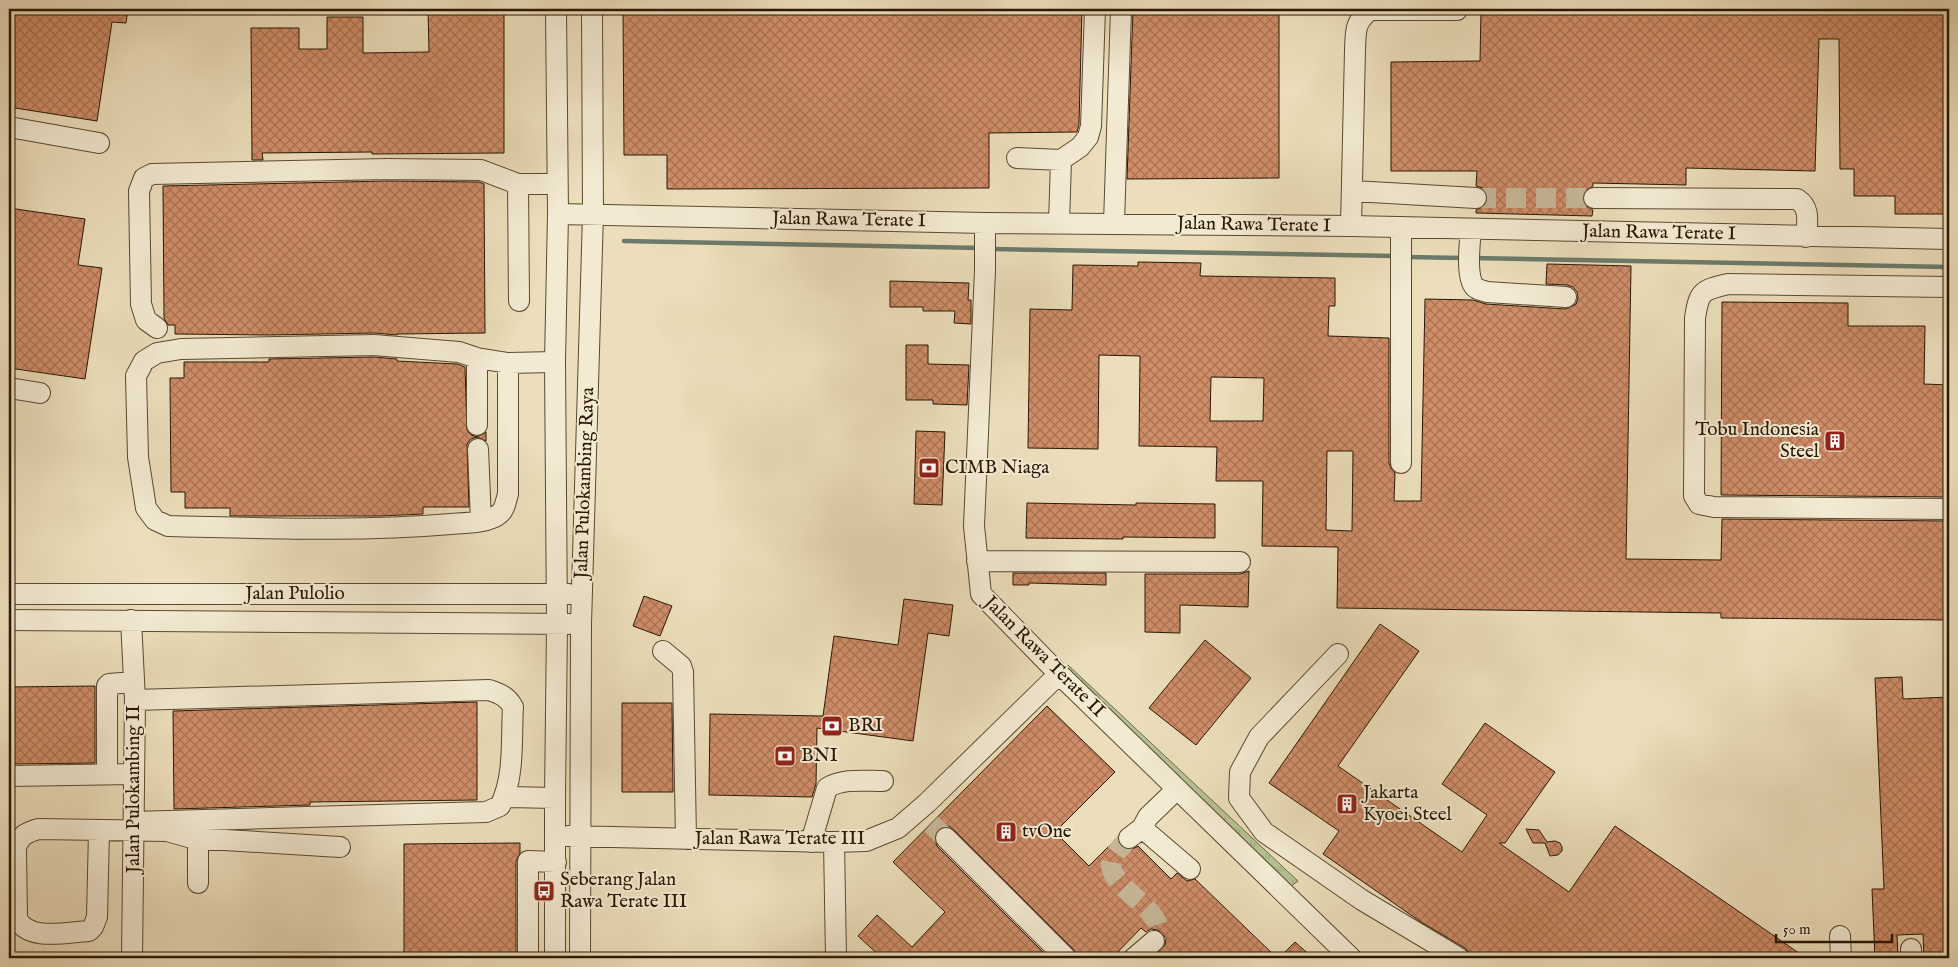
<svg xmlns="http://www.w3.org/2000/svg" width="1958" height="967" font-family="'IM FELL English',serif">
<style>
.grass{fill:url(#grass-tufts);stroke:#6f6c4a}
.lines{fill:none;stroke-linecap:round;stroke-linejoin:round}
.stream{stroke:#6c7a6b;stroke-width:4.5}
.building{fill:url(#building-cross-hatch);stroke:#291702;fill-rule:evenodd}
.minor-tunnel{stroke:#c5b696;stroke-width:20;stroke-dasharray:20 10;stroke-linecap:butt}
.minor-casing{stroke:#5a4930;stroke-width:22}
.minor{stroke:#f3ead3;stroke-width:20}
.labels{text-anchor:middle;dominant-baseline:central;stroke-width:4;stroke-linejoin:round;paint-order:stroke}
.street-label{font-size:19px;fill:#291702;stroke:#f3ead3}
.poi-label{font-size:19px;fill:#291702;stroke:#f3ead3;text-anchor:start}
</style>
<defs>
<pattern id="grass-tufts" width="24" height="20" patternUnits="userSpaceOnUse" patternTransform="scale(1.25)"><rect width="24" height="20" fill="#b5c292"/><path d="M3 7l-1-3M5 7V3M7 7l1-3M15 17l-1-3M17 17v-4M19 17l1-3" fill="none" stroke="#9ca67c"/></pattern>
<pattern id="building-cross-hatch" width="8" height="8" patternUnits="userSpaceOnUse" patternTransform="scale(1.25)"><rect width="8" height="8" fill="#cf8d68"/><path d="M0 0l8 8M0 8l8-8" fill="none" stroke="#a87253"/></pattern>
</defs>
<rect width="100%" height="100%" fill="#ecdebb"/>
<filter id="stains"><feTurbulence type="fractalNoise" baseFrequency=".004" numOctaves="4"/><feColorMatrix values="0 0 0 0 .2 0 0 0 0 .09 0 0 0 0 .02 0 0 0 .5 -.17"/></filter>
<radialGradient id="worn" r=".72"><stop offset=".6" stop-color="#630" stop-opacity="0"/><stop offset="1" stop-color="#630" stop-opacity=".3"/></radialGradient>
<path class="grass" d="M 1068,665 L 1298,881 L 1283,892 L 1059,674 Z"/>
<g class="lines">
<path class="stream" d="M 624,241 L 981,248
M 991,249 L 1395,256
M 1406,257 L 1463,258
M 1473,258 L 1949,267"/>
</g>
<path class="building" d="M 9,9 L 128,9 L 126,23 L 112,22 L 97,121 L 9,107 Z
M 428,9 L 504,9 L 504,153 L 372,154 L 372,152 L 262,153 L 263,160 L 252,160 L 251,28 L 299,28 L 299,49 L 327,49 L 327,17 L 363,17 L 363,53 L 429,52 Z
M 623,9 L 1082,9 L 1079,124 L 1077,132 L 989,133 L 989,188 L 667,189 L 667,155 L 624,155 Z
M 1133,9 L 1279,9 L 1279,178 L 1127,179 Z
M 1481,9 L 1949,9 L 1949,214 L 1895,214 L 1895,196 L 1854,196 L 1854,169 L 1840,169 L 1839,39 L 1819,39 L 1815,171 L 1686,168 L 1686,185 L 1593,183 L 1593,186 L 1584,192 L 1582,197 L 1584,204 L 1593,210 L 1592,216 L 1476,213 L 1476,210 L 1486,205 L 1488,198 L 1483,188 L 1476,186 L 1477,171 L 1391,171 L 1391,62 L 1480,61 Z
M 387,181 L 479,182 L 484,184 L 485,333 L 397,334 L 397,335 L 374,333 L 269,335 L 175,334 L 175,325 L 168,325 L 164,318 L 163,186 Z
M 9,208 L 85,219 L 78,265 L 102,268 L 85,379 L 9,368 Z
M 1138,262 L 1201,263 L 1200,276 L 1335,278 L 1335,306 L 1329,306 L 1328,336 L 1389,338 L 1389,463 L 1391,468 L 1395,473 L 1394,501 L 1421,501 L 1425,299 L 1473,300 L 1486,304 L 1566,309 L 1576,304 L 1578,298 L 1577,292 L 1573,287 L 1567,285 L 1546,284 L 1547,264 L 1631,266 L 1626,559 L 1721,560 L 1722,519 L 1949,521 L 1949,620 L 1721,618 L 1721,613 L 1337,608 L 1338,547 L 1262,546 L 1263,481 L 1216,481 L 1217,447 L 1139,446 L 1140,356 L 1099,355 L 1098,449 L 1028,448 L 1030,309 L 1072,310 L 1073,265 L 1138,266 ZM 1211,377 L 1264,378 L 1263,421 L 1210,421 ZM 1327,451 L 1353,451 L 1352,531 L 1326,530 Z
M 890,281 L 969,283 L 968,300 L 971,300 L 971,324 L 954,323 L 955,311 L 923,311 L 923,307 L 890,307 Z
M 1722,302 L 1848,303 L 1848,326 L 1925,326 L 1924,384 L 1949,385 L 1949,497 L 1721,495 Z
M 906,345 L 928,345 L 928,364 L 969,365 L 967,405 L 933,404 L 933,400 L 906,400 Z
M 374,357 L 397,359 L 397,361 L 457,364 L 465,367 L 467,430 L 471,435 L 477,437 L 486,432 L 486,441 L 477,437 L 471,439 L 467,444 L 469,507 L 423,507 L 423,514 L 380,516 L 230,516 L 230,508 L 185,508 L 185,492 L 171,492 L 170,378 L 184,378 L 184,362 L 269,362 L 269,359 Z
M 916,431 L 945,432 L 942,505 L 914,504 Z
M 1027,503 L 1136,505 L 1136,503 L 1215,504 L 1215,538 L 1123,537 L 1123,539 L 1026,538 Z
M 1249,571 L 1248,607 L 1180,605 L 1180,633 L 1145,632 L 1145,574 L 1240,574 Z
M 1013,573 L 1106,573 L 1106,585 L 1029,583 L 1029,585 L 1013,585 Z
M 644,596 L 672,606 L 660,636 L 633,626 Z
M 904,599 L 953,605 L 949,636 L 928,633 L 913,741 L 817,728 L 816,784 L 812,797 L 709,795 L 710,714 L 823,716 L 834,636 L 898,645 Z
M 1380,624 L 1419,651 L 1338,766 L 1462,852 L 1487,815 L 1442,784 L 1485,723 L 1555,772 L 1505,843 L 1499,843 L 1569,892 L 1615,826 L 1806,958 L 1474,958 L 1465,948 L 1421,922 L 1323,854 L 1339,831 L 1269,783 Z
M 1205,640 L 1251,678 L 1196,745 L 1149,708 Z
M 1902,677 L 1903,699 L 1949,697 L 1949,958 L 1924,958 L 1923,934 L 1897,935 L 1898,958 L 1875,958 L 1872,889 L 1884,889 L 1875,678 Z
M 95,686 L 95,763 L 9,764 L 9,687 Z
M 477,702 L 477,800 L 310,802 L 310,805 L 174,809 L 173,711 Z
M 622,703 L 672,703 L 673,792 L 622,792 Z
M 1047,706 L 1115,772 L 1055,832 L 1089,866 L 1118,837 L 1119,845 L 1124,849 L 1131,850 L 1138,846 L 1171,879 L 1177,873 L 1187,881 L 1195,879 L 1277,958 L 1152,958 L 1165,945 L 1166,938 L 1158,930 L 1151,929 L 1146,932 L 1141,928 L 1112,958 L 1078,958 L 1074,950 L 954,830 L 949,826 L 942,827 L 937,830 L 934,835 L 937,846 L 1049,958 L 882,958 L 858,936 L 877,915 L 912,947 L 945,912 L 893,862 Z
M 1526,829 L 1539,830 L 1547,842 L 1555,841 L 1560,843 L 1562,847 L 1562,851 L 1558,855 L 1550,856 L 1545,843 L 1533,843 Z
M 520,843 L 520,853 L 516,861 L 516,958 L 404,958 L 404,844 Z
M 1295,942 L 1313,958 L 1279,958 Z"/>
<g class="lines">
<path class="minor-tunnel" d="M 1476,198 L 1594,198
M 931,824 L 946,838
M 1129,838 C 1124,844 1118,849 1114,856 C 1098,880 1153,903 1158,926 C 1158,931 1156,936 1154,941"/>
<g class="minor-casing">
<path id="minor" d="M 9,127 L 99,143
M 1017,158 L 1061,160 L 1080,147 L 1088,137 L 1091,126 L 1095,9
M 1353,191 L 1476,198
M 1594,198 L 1797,199 C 1811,208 1807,222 1806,237
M 558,214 L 985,223 L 1351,226 L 1949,239
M 985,223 L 985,270 L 974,526 L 981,594 L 1059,674 L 1351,958
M 1059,223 L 1061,160
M 1114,223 L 1121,9
M 1351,226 L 1355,50 C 1356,31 1354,23 1370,10 L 1457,10
M 1401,227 L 1401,463
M 1471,229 C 1470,241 1465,281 1476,288 C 1479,290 1484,291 1487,292 L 1566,297
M 1949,287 L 1728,284 C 1702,290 1699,291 1695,318 L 1694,496 L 1699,504 L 1714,507 L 1949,509
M 519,301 L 518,184 L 557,184
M 157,328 L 146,320 L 141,304 L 139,191 L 144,178 L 152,174 L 387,169 L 481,170 L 518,184
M 477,358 L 459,352 L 374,345 L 181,349 L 157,353 L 144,361 L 136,376 L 138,457 L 146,508 L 155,520 L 168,526 C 263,528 357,532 451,524 C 464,523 489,523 499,514 C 505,510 506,500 508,494 L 508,363 L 555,362
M 9,388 L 40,393
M 477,425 L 477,358 L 508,363
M 478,449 L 481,521
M 977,561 L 1240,562
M 9,594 L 569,594
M 9,620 L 569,624
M 131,620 L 135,700 L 132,958
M 663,651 L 681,666 L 683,672 L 686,839
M 1338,654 L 1259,737 L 1240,772 L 1239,798 L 1264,832 L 1362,900 L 1459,958
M 107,774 L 107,686 L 109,684 L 134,682
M 9,776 L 134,774
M 505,797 L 555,798
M 133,822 L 486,812 L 500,806 C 515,777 511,739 513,707 C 507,696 500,694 489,690 L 135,700
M 1142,828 L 1190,869
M 99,831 L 97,917 L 93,927 L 89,931 C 67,932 27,942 17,918 L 16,848 C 20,835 26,833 38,829 L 167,831 L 192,838 L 340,847
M 568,836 L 834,842 L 866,841 L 898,828 L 927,803 L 1059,674
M 198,838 L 198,883
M 946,838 L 1066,958
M 1129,838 L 1142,828 L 1148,817 L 1177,789
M 811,842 L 827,788 C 843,778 864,781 883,781
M 834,842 L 836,958
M 1840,936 L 1841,958
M 1911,949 L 1911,958
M 528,958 L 528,861 L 556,862
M 555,958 L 555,798 L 557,624 L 555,362 L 558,214 L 556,9
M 580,958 L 581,624 L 593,214 L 592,9
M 1134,958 L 1154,941"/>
</g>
<use href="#minor" class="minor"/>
</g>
<defs>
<g id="building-square" transform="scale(1.125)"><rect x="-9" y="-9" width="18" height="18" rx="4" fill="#8f2418" stroke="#f3ead3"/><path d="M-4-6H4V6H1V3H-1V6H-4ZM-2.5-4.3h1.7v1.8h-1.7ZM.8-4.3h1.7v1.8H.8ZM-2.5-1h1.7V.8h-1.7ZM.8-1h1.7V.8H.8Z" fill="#fff"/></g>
<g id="bank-square" transform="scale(1.125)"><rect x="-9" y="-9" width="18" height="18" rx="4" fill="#8f2418" stroke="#f3ead3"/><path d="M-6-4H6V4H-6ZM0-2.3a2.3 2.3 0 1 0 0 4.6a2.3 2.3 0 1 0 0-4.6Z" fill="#fff"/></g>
<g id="bus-square" transform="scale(1.125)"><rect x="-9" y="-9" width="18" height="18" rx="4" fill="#8f2418" stroke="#f3ead3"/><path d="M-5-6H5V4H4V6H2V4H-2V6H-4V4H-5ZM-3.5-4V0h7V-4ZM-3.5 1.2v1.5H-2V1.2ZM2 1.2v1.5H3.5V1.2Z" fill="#fff"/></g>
</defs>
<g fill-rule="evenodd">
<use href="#building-square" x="1835" y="441"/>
<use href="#bank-square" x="929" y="468"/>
<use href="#bank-square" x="832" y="726"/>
<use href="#bank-square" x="785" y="756"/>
<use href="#building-square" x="1347" y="804"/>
<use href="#building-square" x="1006" y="832"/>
<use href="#bus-square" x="544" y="891"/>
</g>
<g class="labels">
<g class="street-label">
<text transform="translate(849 220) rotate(1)">Jalan Rawa Terate I</text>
<text transform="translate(1254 225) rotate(1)">Jalan Rawa Terate I</text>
<text transform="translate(1659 233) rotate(1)">Jalan Rawa Terate I</text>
<text transform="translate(585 483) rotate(-88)">Jalan Pulokambing Raya</text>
<text x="295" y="594">Jalan Pulolio</text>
<text transform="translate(1044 657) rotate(45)">Jalan Rawa Terate II</text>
<text transform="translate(134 789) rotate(-90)">Jalan Pulokambing II</text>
<text x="780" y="839">Jalan Rawa Terate III</text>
</g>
<g class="poi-label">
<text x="1819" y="430" text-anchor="end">Tobu Indonesia<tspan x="1819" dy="22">Steel</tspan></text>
<text x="945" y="468">CIMB Niaga</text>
<text x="848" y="726">BRI</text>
<text x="801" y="756">BNI</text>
<text x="1363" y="793">Jakarta<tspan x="1363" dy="22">Kyoei Steel</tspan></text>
<text x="1022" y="832">tvOne</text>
<text x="560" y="880">Seberang Jalan<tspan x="560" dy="22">Rawa Terate III</tspan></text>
</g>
</g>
<rect width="1958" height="967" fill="none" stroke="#ecdebb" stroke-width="30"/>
<rect x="10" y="10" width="1938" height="947" fill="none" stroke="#291702" stroke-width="2.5"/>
<rect x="15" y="15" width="1928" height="937" fill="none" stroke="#291702"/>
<path d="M1776 934v8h116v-8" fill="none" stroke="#291702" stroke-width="2.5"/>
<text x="1783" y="934" font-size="15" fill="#291702" stroke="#f3ead3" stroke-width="4" paint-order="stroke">50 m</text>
<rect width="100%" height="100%" filter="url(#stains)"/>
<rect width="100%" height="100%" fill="url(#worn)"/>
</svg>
